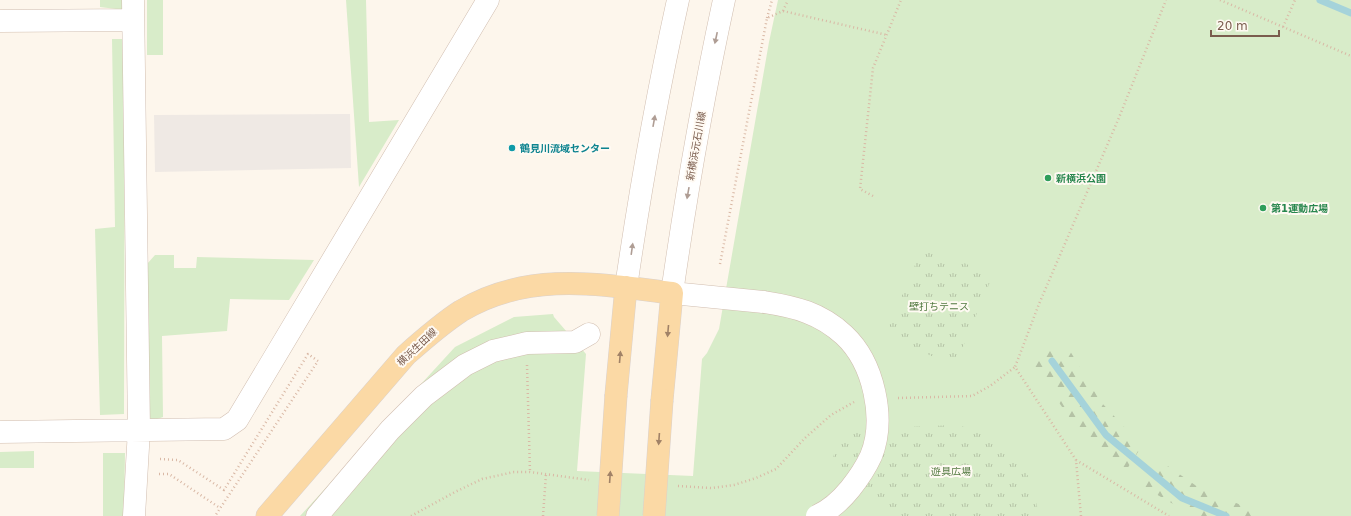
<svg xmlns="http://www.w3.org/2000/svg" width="1351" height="516" font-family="'DejaVu Sans','Noto Sans JP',sans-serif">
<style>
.industrial{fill:#efe9e4}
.green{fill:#d8ecc9}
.forest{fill:url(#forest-firs)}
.park{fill:url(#park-tufts)}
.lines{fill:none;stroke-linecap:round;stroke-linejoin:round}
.stream{stroke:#a5d3da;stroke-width:7}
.minor-casing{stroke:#d1beb0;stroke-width:23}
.major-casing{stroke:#dad1cd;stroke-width:23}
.path{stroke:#d9b8a5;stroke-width:2.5;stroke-dasharray:1 3;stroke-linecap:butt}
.minor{stroke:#fff;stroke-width:22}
.major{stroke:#fbd9a5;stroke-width:22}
.minor-bridge-casing{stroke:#d1beb0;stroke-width:23;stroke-linecap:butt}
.major-bridge-casing{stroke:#dad1cd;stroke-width:23;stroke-linecap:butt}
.minor-bridge{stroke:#fff;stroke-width:22}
.major-bridge{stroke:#fbd9a5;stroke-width:22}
.oneway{fill:#af9d94}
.oneway2{fill:#a18267}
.culture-dot{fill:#0f9aa8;stroke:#fffaf3;stroke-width:1.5}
.leisure-dot{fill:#2e9e5b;stroke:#fffaf3;stroke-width:1.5}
.labels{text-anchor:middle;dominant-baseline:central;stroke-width:4;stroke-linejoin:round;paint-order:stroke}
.street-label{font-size:10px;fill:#7a5c4d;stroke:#fffaf3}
.culture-label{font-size:10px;font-weight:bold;fill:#0d838f;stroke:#fffaf3;text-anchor:start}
.leisure-label{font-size:10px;font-weight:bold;fill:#27864d;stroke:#fffaf3;text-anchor:start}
.park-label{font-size:10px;fill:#537a41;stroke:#fffaf3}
</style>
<defs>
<pattern id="forest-firs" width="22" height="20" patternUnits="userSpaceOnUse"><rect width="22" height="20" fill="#d8ecc9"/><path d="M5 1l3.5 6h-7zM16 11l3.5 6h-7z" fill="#b4c2a5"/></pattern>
<pattern id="park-tufts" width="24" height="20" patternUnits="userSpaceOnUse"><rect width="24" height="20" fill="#d8ecc9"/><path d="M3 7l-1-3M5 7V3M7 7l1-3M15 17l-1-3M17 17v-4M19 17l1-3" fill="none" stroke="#b4c2a5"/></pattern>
</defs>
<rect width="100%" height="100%" fill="#fdf6ec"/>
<path class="industrial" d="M 350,114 L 351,168 L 155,172 L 154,115 Z"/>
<path class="green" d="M 100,0 L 124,0 L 124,10 L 100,7 Z
M 147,0 L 163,0 L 163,55 L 147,55 Z
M 346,0 L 366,0 L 369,122 L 399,120 L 359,187 Z
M 778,0 L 1351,0 L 1351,516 L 300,516 L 455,347 L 514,317 L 553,314 L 554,317 L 586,354 L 577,471 L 693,476 L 702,359 L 707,353 L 719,329 L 769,42 Z
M 112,39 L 125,39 L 124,414 L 100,415 L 95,229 L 115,227 Z
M 155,255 L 174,255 L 174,268 L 196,268 L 197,257 L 314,260 L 289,300 L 230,299 L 227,331 L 162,336 L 163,417 L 152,421 L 146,410 L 147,264 Z
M 34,451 L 34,468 L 0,468 L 0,452 Z
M 103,453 L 125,453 L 124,516 L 103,516 Z"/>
<path class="forest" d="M 1052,347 L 1070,351 L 1101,402 L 1142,446 L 1125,472 L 1078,430 L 1033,365 L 1040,350 Z
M 1159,460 L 1195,485 L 1266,516 L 1194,516 L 1142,486 Z"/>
<path class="park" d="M 923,246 L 993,275 L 955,366 L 885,336 Z
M 956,425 L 995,434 L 1032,481 L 1039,516 L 890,516 L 841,475 L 833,457 L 840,436 L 855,429 Z"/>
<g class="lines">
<path class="stream" d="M 1320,0 L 1351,13
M 1052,361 L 1106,435 L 1182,498 L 1226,516"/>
<g class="minor-casing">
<path id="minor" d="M 133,0 L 139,430 L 134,516
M 724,0 C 703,97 686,195 672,293 L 764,302
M 0,21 L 133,20
M 626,287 C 640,191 657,95 678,0
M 0,432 L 224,429 L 237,420 L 488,0
M 317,516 L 390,430 L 424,396 L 465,365 L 493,351 L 527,343 L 575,342 L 589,334"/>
</g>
<g class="major-casing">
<path id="major" d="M 616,395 L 626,287
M 267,516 L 406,355 C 424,339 441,324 461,311 C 527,271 599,284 672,293 L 662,400"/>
</g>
<path class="path" d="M 1220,0 L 1351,56
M 783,11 L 887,35
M 767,18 L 772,0
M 1283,27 L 1295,0
M 873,196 L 860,189 L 873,68 L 901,0
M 720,264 L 767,18 L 783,11 L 788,0
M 527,365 L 530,472
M 898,398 L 972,396 L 990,386 L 1015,367
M 160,459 L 178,460 L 224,490 L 308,354 L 318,361 L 215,516
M 1076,460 L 1169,516
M 159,474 L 169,474 L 220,508
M 678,486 L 712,488 L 734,485 L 756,478 L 776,469 L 805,438 L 831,415 L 854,402
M 411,516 L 455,492 L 482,479 L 514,472 L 530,472 L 589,480
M 543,516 L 546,474
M 1081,516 L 1076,460 L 1015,367 L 1039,304 L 1118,120 L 1166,0"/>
<use href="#minor" class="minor"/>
<use href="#major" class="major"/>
<g class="minor-bridge-casing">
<path id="minor-bridge" d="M 764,302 C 796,307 820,313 844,335 C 874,363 886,419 871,456 C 865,469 858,479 850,489 C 841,500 830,510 817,516"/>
</g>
<g class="major-bridge-casing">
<path id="major-bridge" d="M 608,516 L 616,395
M 654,516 L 662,400"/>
</g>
<use href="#minor-bridge" class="minor-bridge"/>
<use href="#major-bridge" class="major-bridge"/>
</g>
<defs><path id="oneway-solid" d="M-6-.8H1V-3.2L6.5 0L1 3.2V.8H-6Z"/></defs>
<g class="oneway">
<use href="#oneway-solid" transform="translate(716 38) rotate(102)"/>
<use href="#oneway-solid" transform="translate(654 121) rotate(-80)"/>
<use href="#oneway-solid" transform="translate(688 193) rotate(100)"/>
<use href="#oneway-solid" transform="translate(632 249) rotate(-82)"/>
</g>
<g class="oneway2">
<use href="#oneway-solid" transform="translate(668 331) rotate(95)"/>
<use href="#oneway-solid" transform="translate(620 357) rotate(-85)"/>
<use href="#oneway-solid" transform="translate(659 439) rotate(94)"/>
<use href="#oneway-solid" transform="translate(610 477) rotate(-86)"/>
</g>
<circle class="culture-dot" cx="512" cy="148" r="4"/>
<g class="leisure-dot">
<circle cx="1048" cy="178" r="4"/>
<circle cx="1263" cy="208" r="4"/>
</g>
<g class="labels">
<g class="street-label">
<text transform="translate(696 146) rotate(-80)">新横浜元石川線</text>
<text transform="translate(417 347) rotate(-43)">横浜生田線</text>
</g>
<g class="culture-label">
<text x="520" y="148">鶴見川流域センター</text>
</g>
<g class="leisure-label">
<text x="1056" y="178">新横浜公園</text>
<text x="1271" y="208">第1運動広場</text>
</g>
<g class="park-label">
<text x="939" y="306">壁打ちテニス</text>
<text x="951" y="471">遊具広場</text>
</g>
</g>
<path d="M1211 30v6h68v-6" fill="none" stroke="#7a5c4d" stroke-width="2"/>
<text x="1217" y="30" font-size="12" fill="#7a5c4d" stroke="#fffaf3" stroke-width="3" paint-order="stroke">20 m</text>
</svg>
